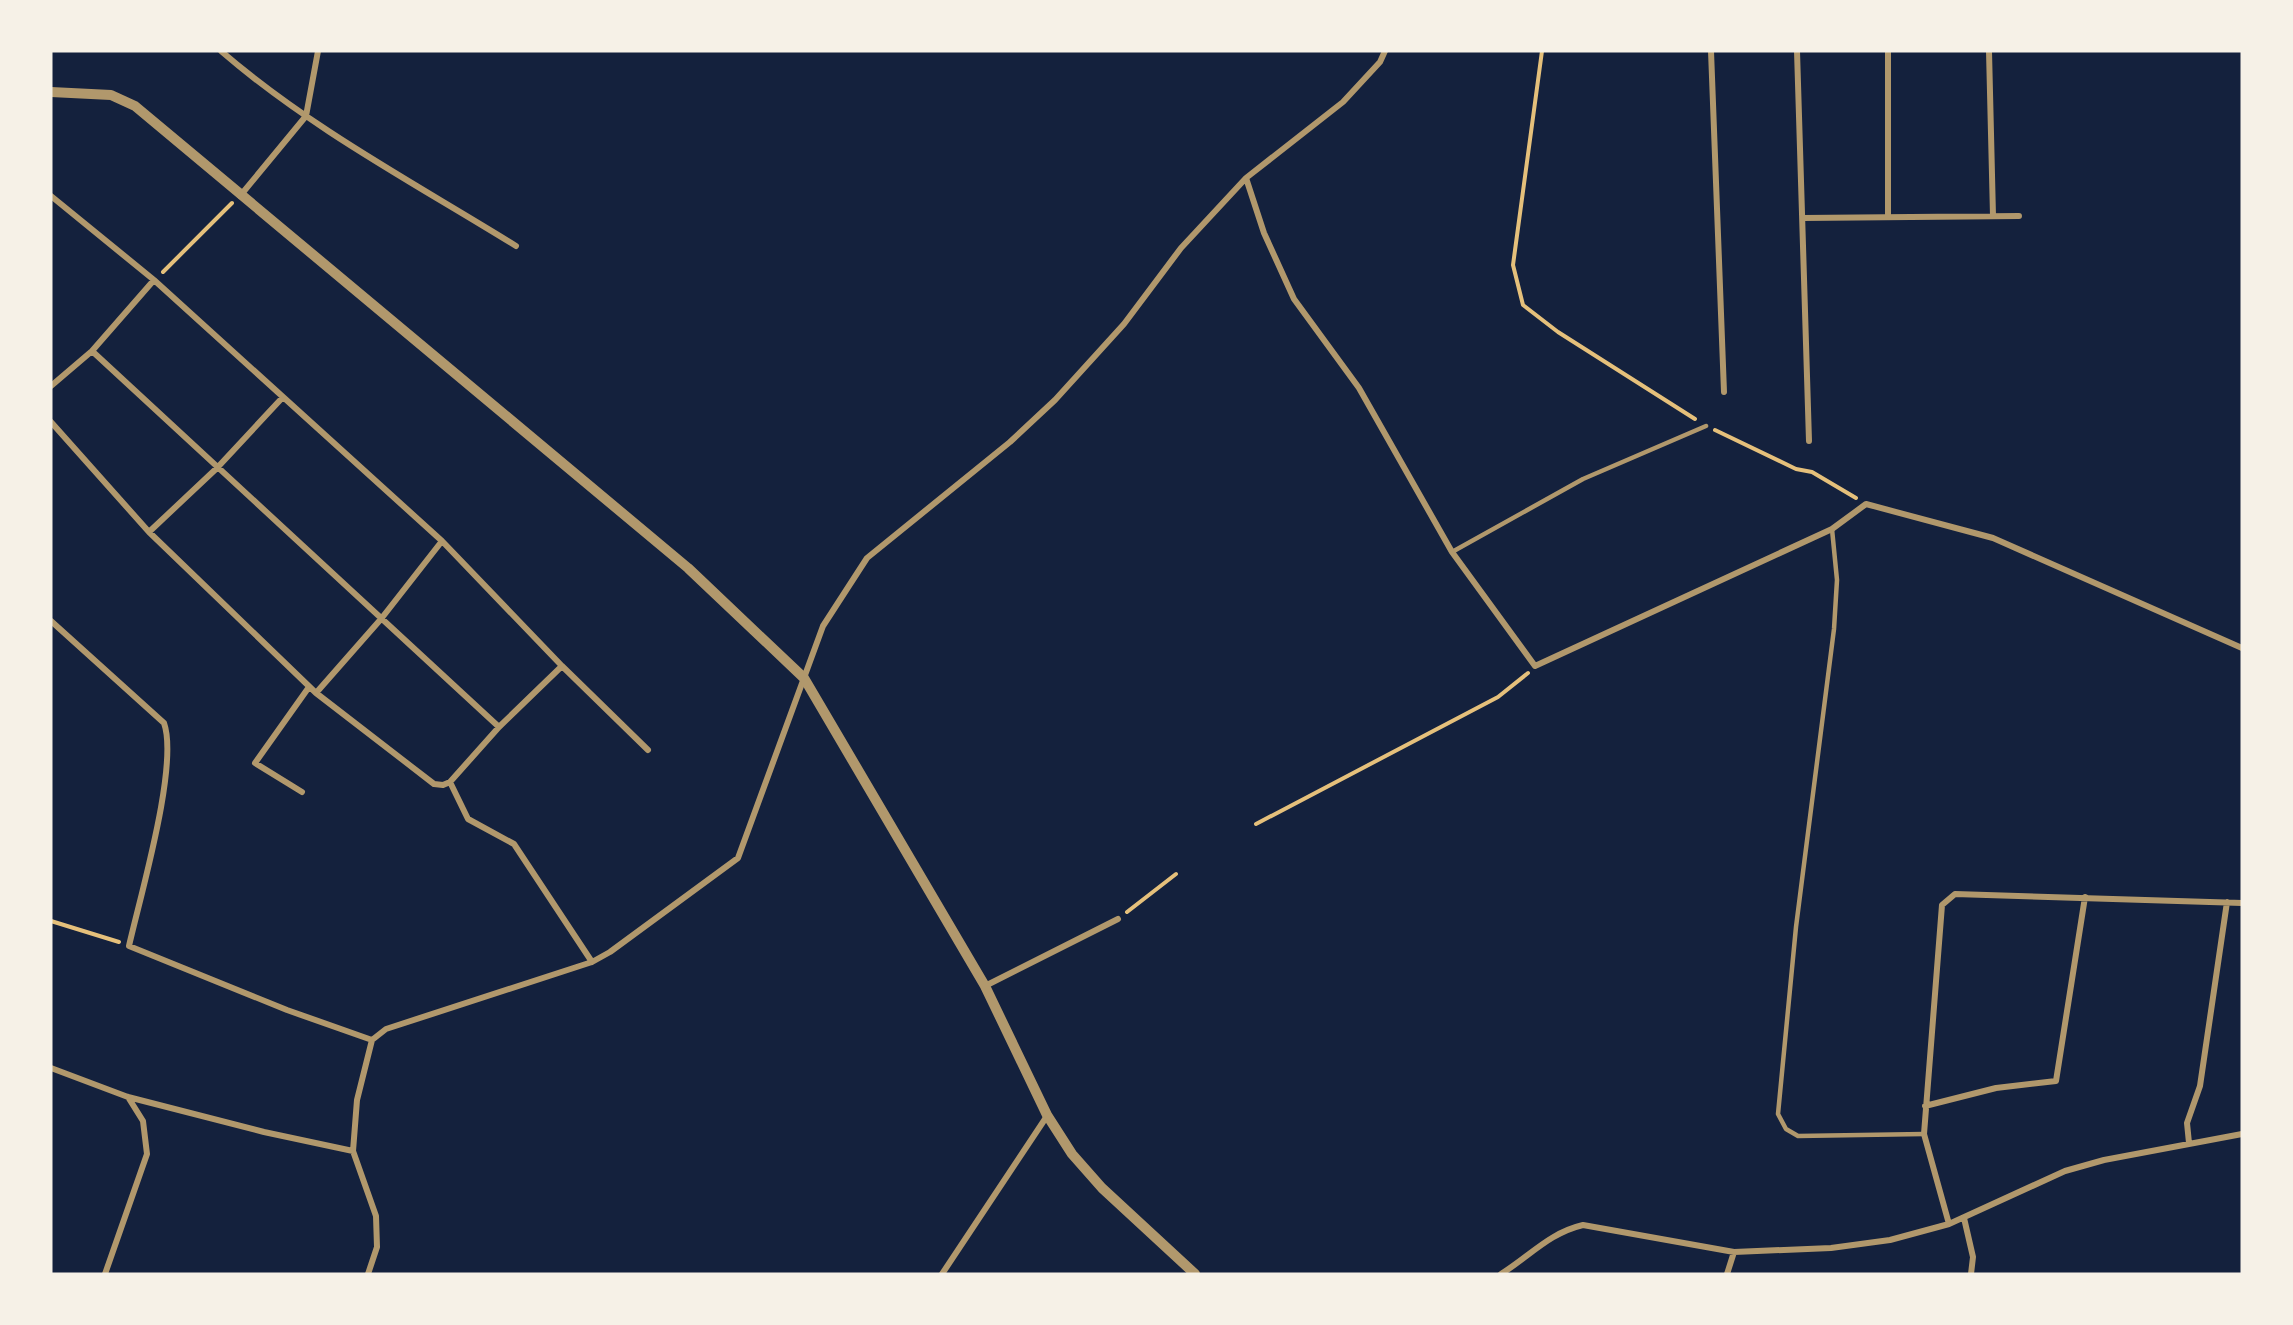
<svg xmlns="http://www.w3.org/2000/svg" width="2293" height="1325" font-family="'PT Sans Narrow',sans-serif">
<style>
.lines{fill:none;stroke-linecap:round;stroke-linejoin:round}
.path{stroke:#e5c07b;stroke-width:4}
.service{stroke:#b1986c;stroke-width:4.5}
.minor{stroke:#b1986c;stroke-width:6}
.tertiary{stroke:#b1986c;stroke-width:10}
</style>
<rect width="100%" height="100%" fill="#14213d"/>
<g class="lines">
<path class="path" d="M 1542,51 L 1513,265 L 1523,305 L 1558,332 L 1695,419
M 163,272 L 232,203
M 1715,430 L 1796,469 L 1812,472 L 1856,498
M 1256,824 L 1498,697 L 1528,673
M 1127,912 L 1176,874
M 51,921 L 119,942"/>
<path class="service" d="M 1832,529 L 1837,580 L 1834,629 L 1796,927 L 1778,1114 L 1786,1129 L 1798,1136 L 1924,1134
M 1452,552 L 1583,479 L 1706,426"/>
<path class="minor" d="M 221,51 C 310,128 416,184 516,246
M 1711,51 L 1724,392
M 1797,51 L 1809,441
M 1888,51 L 1888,217
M 1989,51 L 1993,216
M 1246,178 L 1264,233 L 1294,299 L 1359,388 L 1452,552 L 1535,666 L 1832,529 L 1866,504 L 1993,538 L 2242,648
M 51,196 L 154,280 L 442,541 L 562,666 L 648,750
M 240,196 L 306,116 L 318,51
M 1803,218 L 2019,216
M 92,351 L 499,727
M 51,386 L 92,351 L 154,280
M 51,422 L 149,532 L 316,693 L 434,784 L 443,785 L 450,782 L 499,727 L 562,666
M 149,532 L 217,468 L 283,397
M 51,621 L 164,723 C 179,765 140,897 129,946 L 287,1010 L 372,1040
M 316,693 L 381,619 L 442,541
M 450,782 L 468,819 L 514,844 L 592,962
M 302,792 L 255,763 L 309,687
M 985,986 L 1118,919
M 51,1068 L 128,1097 L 264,1132 L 353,1151
M 1925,1106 L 1996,1088 L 2056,1081 L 2085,897
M 2189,1143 L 2187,1123 L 2200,1086 L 2227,902
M 1964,1218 L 1973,1257 L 1971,1274
M 1949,1224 L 1924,1134 L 1942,905 L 1955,894 L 2242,903
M 105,1274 L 147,1154 L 143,1121 L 128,1097
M 368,1274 L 377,1247 L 376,1216 L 353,1151 L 357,1100 L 372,1040 L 386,1029 L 592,962 L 610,952 L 738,858 L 823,626 L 867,558 L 1010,442 L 1055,400 L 1124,324 L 1181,248 L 1246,178 L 1343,102 L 1380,62 L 1385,51
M 942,1274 L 1047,1116
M 1501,1274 C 1530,1256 1549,1233 1583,1225 L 1734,1252 L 1831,1248 L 1890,1240 L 1949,1224 L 2065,1171 L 2104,1160 L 2242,1134
M 1727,1274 L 1734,1252"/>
<path class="tertiary" d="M 51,92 L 111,95 L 135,106 L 688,568 L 804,678 L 985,986 L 1047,1115 L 1072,1154 L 1102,1188 L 1195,1274"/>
</g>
<rect width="2293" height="1325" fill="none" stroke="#f6f1e7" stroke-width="105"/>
</svg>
